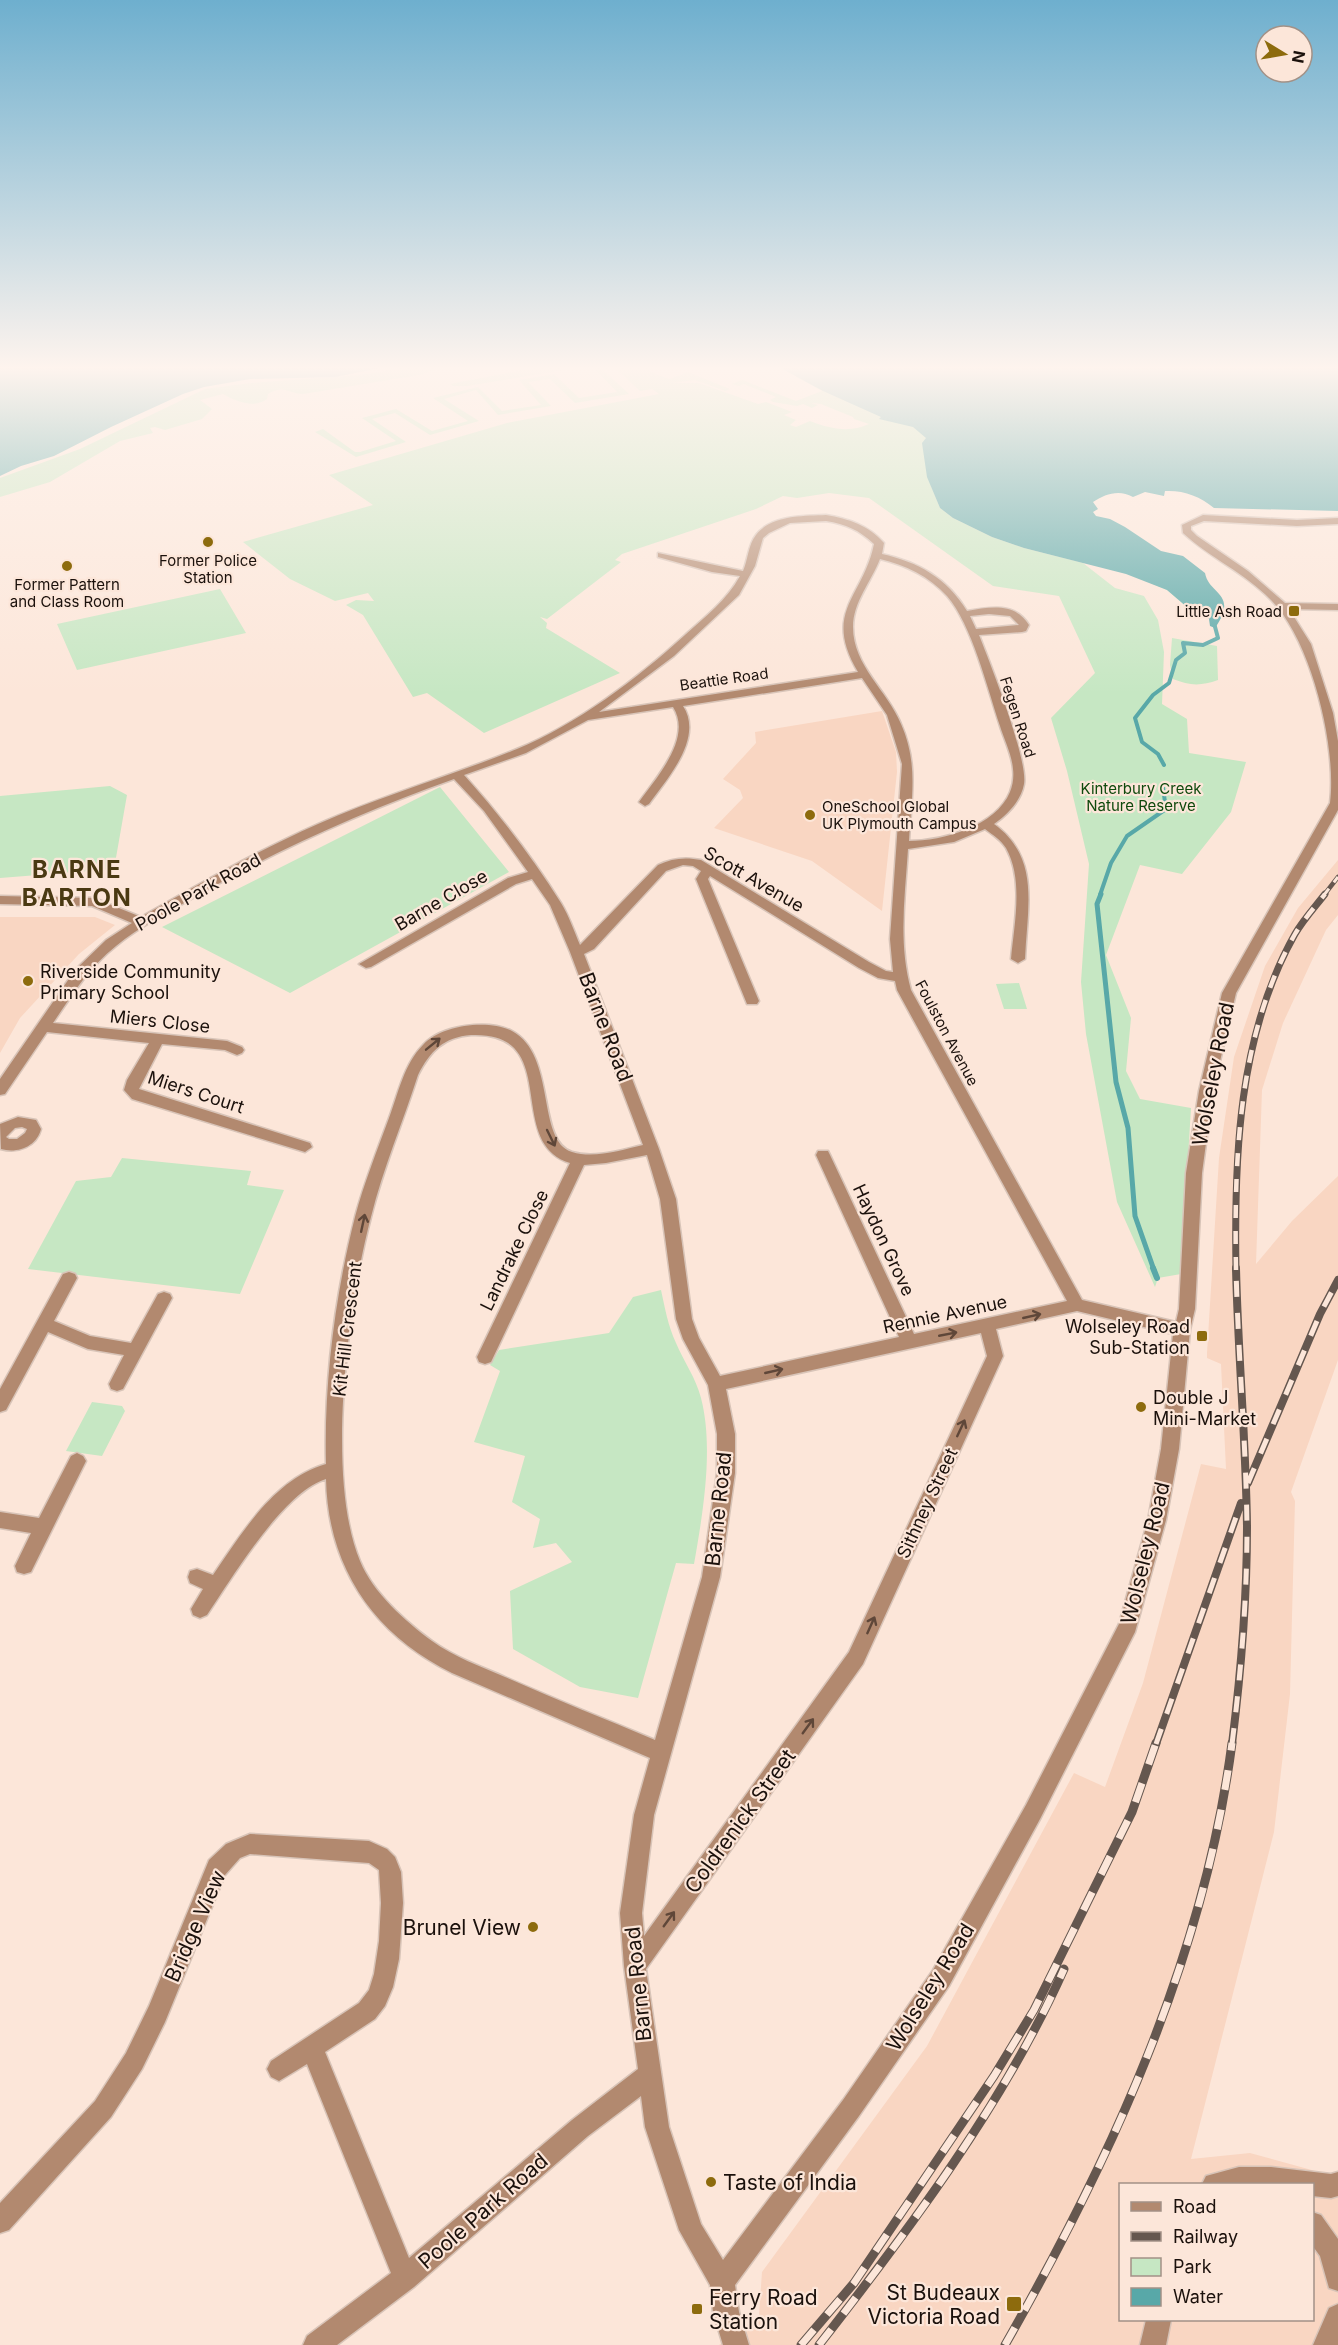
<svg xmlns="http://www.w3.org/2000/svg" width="1338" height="2345" font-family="Inter,sans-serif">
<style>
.built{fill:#f9d6c2;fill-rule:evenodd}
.green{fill:#c6e7c3}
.water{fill:#58a8a8}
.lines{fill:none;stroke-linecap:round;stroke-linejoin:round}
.stream-far2{stroke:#58a8a8;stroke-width:4}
.stream-far1{stroke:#58a8a8;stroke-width:5}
.stream{stroke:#58a8a8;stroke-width:6}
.ferry{stroke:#0c3434;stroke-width:1.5;stroke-dasharray:4.5 4;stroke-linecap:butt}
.minor-casing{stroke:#d8c4b8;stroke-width:3}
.minor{fill:#b2896f;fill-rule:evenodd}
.rail-far3-casing{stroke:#65574f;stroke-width:4.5}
.rail-far2-casing{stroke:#65574f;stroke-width:7}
.rail-far1-casing{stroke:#65574f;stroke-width:8}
.rail-casing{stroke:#65574f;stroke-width:9}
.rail-far3{stroke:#fce6d9;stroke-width:3;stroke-dasharray:8;stroke-linecap:butt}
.rail-far2{stroke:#fce6d9;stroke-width:4.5;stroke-dasharray:13;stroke-linecap:butt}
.rail-far1{stroke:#fce6d9;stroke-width:5;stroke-dasharray:16;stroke-linecap:butt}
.rail{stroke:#fce6d9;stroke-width:7;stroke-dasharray:20;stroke-linecap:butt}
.oneway{stroke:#5f4739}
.poi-dot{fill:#8d6b0d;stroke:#fce6d9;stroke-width:2}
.labels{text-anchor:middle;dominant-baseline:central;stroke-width:4.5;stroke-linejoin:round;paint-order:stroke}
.far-poi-label{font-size:15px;fill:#1b110c;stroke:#fce6d9}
.far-street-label{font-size:15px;fill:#1b110c;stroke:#fce6d9}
.far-park-label{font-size:15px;fill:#0e490c;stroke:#fce6d9}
.street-label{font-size:18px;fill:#1b110c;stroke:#fce6d9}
.poi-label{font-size:18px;fill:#1b110c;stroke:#fce6d9;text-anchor:start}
.near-street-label{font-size:21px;fill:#1b110c;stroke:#fce6d9}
.near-poi-label{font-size:21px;fill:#1b110c;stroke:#fce6d9;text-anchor:end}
.district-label{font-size:24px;font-weight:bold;letter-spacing:1.5px;fill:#4a3912;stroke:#fce6d9}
</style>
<rect width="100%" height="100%" fill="#fce6d9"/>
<path class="built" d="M 882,711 L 896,752 L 897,772 L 882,911 L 812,861 L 714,828 L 743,798 L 740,790 L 723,779 L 756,743 L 755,732 Z
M 1338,860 L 1338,915 L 1326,930 L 1283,1023 L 1262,1090 L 1256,1264 L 1292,1221 L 1338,1176 L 1338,1360 L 1291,1492 L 1295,1501 L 1290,1694 L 1274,1832 L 1191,2159 L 1250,2153 L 1319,2172 L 1338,2188 L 1338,2345 L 719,2345 L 759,2315 L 762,2272 L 927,2046 L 1074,1773 L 1105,1787 L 1143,1683 L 1201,1464 L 1226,1469 L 1221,1364 L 1207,1358 L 1207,1353 L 1219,1158 L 1234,1057 L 1265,966 L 1298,908 ZM 1120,2184 L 1312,2184 L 1312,2320 L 1120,2320 Z
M 0,917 L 95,917 L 115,925 L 79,954 L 20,1018 L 0,1053 Z"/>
<path class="green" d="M 389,366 L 337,377 L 376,373 L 408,366 L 436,366 L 437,369 L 419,375 L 303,394 C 289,394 284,384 268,394 L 267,399 C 254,409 235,401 223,394 L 200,400 L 212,409 L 202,419 L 165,430 L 155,427 L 150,428 L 153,433 L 120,441 L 50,482 L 0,497 L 0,478 L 80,449 L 205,389 L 251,383 L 332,377 Z
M 543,366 L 563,366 L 561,367 L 564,370 L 467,386 L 453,386 L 450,384 Z
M 602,366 L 649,366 L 651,367 L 646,370 L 669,379 L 688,372 L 730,389 L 725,391 L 695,380 L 672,383 L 699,383 L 758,404 L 766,402 L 792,412 L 784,415 L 796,420 L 790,425 L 796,427 L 810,421 C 830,429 850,433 869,424 L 854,419 L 853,417 L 821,404 L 811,403 L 818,405 L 812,408 L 803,404 L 797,406 L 773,402 L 770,400 L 776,397 L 744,384 L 739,386 L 732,384 L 742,380 L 796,401 L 822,391 L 777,366 L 1165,482 L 1073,498 L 1210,619 L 1195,614 L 1167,590 L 931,486 L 940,508 L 953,518 L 992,537 L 1024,548 L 1083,563 L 1115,588 L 1144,596 L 1158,620 L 1164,652 L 1162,704 L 1187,719 L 1189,753 L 1246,762 L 1231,812 L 1182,874 L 1140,865 L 1106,955 L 1131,1018 L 1126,1071 L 1140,1099 L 1191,1108 L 1181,1274 L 1158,1278 L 1155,1287 L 1117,1202 L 1086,1034 L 1081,982 L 1089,864 L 1067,771 L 1051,718 L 1095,673 L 1059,596 L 993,586 L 869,498 L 829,493 L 797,498 L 783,496 L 756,509 L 622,554 L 615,560 L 621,562 L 547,619 L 540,617 L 547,623 L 546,628 L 620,673 L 484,733 L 427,693 L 413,697 L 363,615 L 346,605 L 356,600 L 374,601 L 368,593 L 335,601 L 290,579 L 243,542 L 373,505 L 329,475 L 507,423 L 659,394 L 652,389 L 640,391 L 615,368 L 603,370 L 629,394 L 575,403 L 550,379 L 528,382 L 551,406 L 498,415 L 476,390 L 444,399 L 479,421 L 430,435 L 395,413 L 372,419 L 406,442 L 356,457 L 315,432 L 323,429 L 355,452 L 360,452 L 396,441 L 362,418 L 396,409 L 432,431 L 468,421 L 433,398 L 478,387 L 502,411 L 541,405 L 519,380 L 554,374 L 579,398 L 617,392 L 593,367 Z
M 220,589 L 246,633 L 77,670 L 57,624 Z
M 1172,638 L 1217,646 L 1218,680 C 1201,686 1190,686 1173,679 L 1170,665 Z
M 110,786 L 127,795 L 114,869 L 0,878 L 0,796 Z
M 440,787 L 509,872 L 290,993 L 162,927 Z
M 1019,983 L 1027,1009 L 1004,1009 L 996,984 Z
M 122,1158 L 251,1171 L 247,1185 L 284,1190 L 240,1294 L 28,1269 L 76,1181 L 111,1177 Z
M 661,1290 C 665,1308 668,1326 676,1343 C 684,1362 696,1378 701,1398 C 714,1448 703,1513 694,1564 L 676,1563 L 638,1698 L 580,1687 L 513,1649 L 510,1591 L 572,1562 L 556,1543 L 533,1548 L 540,1519 L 512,1502 L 525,1456 L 474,1442 L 500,1371 L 490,1365 L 499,1350 L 609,1333 L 633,1297 Z
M 92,1402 L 122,1406 L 125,1411 L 102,1456 L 66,1451 Z"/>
<path class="water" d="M 0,366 L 389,366 L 335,377 L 250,379 L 204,387 L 183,394 L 111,427 L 54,456 L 21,466 L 0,476 Z
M 777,366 L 1338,366 L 1338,511 L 1214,508 C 1200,496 1183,490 1165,491 L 1164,496 L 1145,492 L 1133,497 C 1119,489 1105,494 1093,502 L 1098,509 L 1093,512 L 1096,516 L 1110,519 L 1125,527 L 1161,551 L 1183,556 L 1205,573 C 1209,595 1239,593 1215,628 L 1210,626 L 1209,619 L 1195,614 L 1167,590 L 1126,574 L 1024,548 L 992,537 L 953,518 L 940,508 L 927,477 L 922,443 L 926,438 L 913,427 L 879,419 L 881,417 L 823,391 Z"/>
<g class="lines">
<path class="stream-far2" d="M 1164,765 L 1158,754 L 1142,742 L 1135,718 L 1153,695 L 1169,683 L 1176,660 L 1185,653 L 1183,643 L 1203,645 L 1218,638 L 1214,623
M 1100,895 L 1111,863 L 1127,836 L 1166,809 L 1163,788"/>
<path class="stream-far1" d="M 1101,894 L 1097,904 L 1116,1082 L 1128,1128 L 1135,1216 L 1154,1270"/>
<path class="stream" d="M 1153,1268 L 1157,1278"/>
<path class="ferry" d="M 1331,366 L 1338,367"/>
<g class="minor-casing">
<path id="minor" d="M 826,515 C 849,519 868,525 884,543 L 882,554 C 918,562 947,578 967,611 C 990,607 1015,602 1029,625 L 1026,631 L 1022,632 L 979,635 C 990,663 1028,759 1024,784 C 1021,801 1007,815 994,824 C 1041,858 1027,908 1025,959 L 1018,963 L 1011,959 C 1014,925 1024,880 1006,848 C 1001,840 993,835 985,829 L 954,842 L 908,849 C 905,896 898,943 911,990 L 1082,1300 L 1176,1322 L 1179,1309 L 1186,1173 L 1199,1091 L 1222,993 L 1330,803 C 1337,748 1312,641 1271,600 C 1245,573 1210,558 1183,533 L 1182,525 L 1203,515 L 1297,520 L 1338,518 L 1338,524 L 1297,526 L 1204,521 L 1191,526 L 1191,530 L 1197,536 L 1248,571 L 1285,603 L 1338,604 L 1338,610 L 1289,609 L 1311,644 L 1333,713 L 1338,741 L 1338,810 L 1236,993 L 1213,1091 L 1202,1173 L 1195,1309 L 1190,1330 L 1179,1449 L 1166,1520 L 1135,1632 L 1040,1819 L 949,1986 L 859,2116 L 735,2285 L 739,2312 L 749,2345 L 723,2345 L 713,2312 L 710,2285 L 679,2230 L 645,2127 L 641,2096 L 588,2136 L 414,2287 L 337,2345 L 303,2345 L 307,2336 L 391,2273 L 307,2064 L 279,2081 L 271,2077 L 267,2069 L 271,2061 L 359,2003 L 369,1990 L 374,1974 L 379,1941 L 381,1903 L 379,1870 L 369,1863 L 250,1854 L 240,1858 L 225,1875 L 165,2022 L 142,2069 L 111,2117 L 9,2230 L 0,2233 L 0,2203 L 95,2101 L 126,2053 L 149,2006 L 209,1860 L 226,1844 L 250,1834 L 369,1841 L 387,1849 L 395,1857 L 401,1872 L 403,1903 L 399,1959 L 393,1987 L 385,2006 L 375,2019 L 325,2052 L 409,2258 L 572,2120 L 638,2069 L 624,1966 L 620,1913 L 634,1815 L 650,1758 L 452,1673 C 373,1634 328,1567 326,1479 C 283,1492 232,1578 207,1615 L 200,1618 L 193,1615 L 191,1609 L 203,1589 L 190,1583 L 188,1577 L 190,1571 L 197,1569 L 213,1575 C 242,1533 274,1479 326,1464 C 324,1382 335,1296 355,1217 C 364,1183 377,1151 389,1118 C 398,1094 404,1064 423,1045 C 441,1025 488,1019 512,1031 C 557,1055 536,1141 572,1152 C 594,1159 621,1150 643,1145 L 570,952 L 550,905 L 532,879 L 516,884 L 371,967 L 366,968 L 359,964 L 508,878 L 528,872 L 484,811 L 454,779 C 364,811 276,850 193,898 C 167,913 139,927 116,946 C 89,967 72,995 53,1023 L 227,1041 L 242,1047 L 244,1050 L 242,1053 L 237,1055 L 225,1050 L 162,1044 L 139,1089 L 310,1143 L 312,1147 L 305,1152 L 132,1099 L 124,1090 L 127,1080 L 149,1043 L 47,1032 L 5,1094 L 0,1095 L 0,1079 L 75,970 L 106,940 L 132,923 L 92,906 L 0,904 L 0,896 L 94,898 L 141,917 C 199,884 257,851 318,824 C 383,795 451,776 517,749 C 576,725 638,678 685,635 C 705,617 727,600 740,576 L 712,572 L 658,557 L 658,553 L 743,571 C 748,560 748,545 756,535 C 771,515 803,516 826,515 ZM 826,521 C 846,524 859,530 874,544 C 863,598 822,611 858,672 L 599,712 L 674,656 L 739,595 L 755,566 L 763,538 L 769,533 L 790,523 ZM 880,559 C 905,565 929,576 947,596 C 972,625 987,687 1000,726 C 1004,739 1012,755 1013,769 C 1014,776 1013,785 1010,792 C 996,826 943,841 909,841 C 911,798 919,765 901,724 C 887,690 853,666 853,627 C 853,602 871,582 880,559 ZM 989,614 L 1010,616 L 1019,625 L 976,629 L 970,616 ZM 862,678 L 887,715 L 902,764 L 890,939 L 893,972 L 886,971 L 869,962 L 701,860 C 686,857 672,858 658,865 L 580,945 C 574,931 569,916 561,903 C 533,858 500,815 464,775 L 526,753 L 588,720 L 673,707 C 693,738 656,778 639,802 L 645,806 L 649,804 C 667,779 704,738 683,706 ZM 683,865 L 693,866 L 701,871 L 696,879 L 747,1004 L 757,1004 L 759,1001 L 708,879 L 710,876 L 859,968 L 878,978 L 895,981 L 897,990 L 1067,1301 L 914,1334 L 830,1155 L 828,1151 L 818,1151 L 816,1155 L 899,1337 L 720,1376 L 699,1338 L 692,1319 L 676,1199 L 659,1149 L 584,954 L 594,949 L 666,871 ZM 471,1035 C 564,1031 503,1142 570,1163 L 477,1357 L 479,1362 L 485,1364 L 491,1362 L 584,1165 L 606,1163 L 647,1155 L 660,1199 L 676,1319 L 683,1339 L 708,1385 L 717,1434 L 717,1473 L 702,1577 L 655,1740 C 605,1719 554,1699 505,1677 C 480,1666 454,1657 432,1641 C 405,1621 373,1593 360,1561 C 325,1477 348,1304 371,1217 C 383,1168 403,1122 418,1075 C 430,1051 444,1037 471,1035 ZM 1077,1311 L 1173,1334 L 1161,1449 L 1148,1520 L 1119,1624 L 1026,1805 L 933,1970 L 843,2100 L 723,2260 L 701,2224 L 669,2127 L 646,1969 L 863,1664 L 1003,1356 L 996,1329 ZM 981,1333 L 987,1356 L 849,1652 L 644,1936 L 642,1913 L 654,1815 L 720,1577 L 735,1473 L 735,1434 L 726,1389 Z
M 18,1117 L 36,1120 L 41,1129 C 37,1146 18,1154 1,1149 L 0,1124 ZM 22,1127 L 27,1129 L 25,1133 L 17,1139 L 9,1139 L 6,1137 L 15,1128 Z
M 69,1272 L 75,1274 L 77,1278 L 54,1321 L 90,1336 L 131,1343 L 158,1294 L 164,1292 L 170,1294 L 172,1298 L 123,1389 L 117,1391 L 111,1389 L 109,1384 L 124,1355 L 88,1349 L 48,1332 L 6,1410 L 0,1412 L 0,1389 L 63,1274 Z
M 77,1453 L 83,1456 L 86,1461 L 31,1572 L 24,1574 L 17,1572 L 15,1566 L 31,1533 L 0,1528 L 0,1512 L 39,1518 L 71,1456 Z
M 1239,2167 L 1271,2167 L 1331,2174 L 1338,2172 L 1338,2196 L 1331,2198 L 1312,2196 L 1312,2184 L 1202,2184 L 1206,2176 Z
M 1312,2212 L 1321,2215 L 1338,2239 L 1338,2291 L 1329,2288 L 1320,2256 L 1312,2245 Z
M 1338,2304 L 1338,2345 L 1313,2345 L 1329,2308 Z
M 1146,2320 L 1171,2320 L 1166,2345 L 1140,2345 Z"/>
</g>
<use href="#minor" class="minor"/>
<g class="rail-far3-casing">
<path id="rail-far3" d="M 1324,895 L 1338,877"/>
</g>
<g class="rail-far2-casing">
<path id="rail-far2" d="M 1236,1270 C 1234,1157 1238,1035 1295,934 C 1303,920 1315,907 1325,894"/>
</g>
<g class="rail-far1-casing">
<path id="rail-far1" d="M 1248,1483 L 1320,1314 L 1338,1280
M 1156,1744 L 1241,1503
M 1232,1744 C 1241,1672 1247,1600 1247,1527 C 1246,1441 1238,1355 1236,1268"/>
</g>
<g class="rail-casing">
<path id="rail" d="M 801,2345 L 854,2283 L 994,2076 L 1034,2010 L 1132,1812 L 1156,1743
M 819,2345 C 908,2231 1005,2102 1064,1969
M 1005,2345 C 1111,2159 1204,1958 1232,1743"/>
</g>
<use href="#rail-far3" class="rail-far3"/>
<use href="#rail-far2" class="rail-far2"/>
<use href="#rail-far1" class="rail-far1"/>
<use href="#rail" class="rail"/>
</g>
<defs><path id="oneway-shaft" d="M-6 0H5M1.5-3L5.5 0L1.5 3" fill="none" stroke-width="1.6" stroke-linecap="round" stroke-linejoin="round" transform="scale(1.5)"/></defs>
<g class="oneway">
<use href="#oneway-shaft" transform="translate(433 1044) rotate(-39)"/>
<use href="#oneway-shaft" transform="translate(551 1138) rotate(64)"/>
<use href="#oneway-shaft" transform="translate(363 1223) rotate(-78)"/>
<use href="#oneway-shaft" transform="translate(1032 1316) rotate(-13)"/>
<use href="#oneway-shaft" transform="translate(948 1334) rotate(-11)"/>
<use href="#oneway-shaft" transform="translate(774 1371) rotate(-13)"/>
<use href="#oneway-shaft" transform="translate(961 1428) rotate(-65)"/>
<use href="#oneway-shaft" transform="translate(871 1625) rotate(-66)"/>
<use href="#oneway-shaft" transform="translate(808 1726) rotate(-54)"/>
<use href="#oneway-shaft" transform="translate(669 1919) rotate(-54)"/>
</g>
<linearGradient id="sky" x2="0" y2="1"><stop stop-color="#6eafce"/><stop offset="0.53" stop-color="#fef4ee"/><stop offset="1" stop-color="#fef4ee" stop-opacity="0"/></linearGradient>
<rect width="1338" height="694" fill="url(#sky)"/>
<g class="poi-dot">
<circle cx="208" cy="542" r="6"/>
<circle cx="67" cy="566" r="6"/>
<rect x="1288" y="605" width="12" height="12" rx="3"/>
<circle cx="810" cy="815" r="6"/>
<circle cx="28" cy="981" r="6"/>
<rect x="1196" y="1330" width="12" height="12" rx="3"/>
<circle cx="1141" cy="1407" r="6"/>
<circle cx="533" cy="1927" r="6"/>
<circle cx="711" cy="2182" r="6"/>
<rect x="1006" y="2296" width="16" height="16" rx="3"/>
<rect x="691" y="2303" width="12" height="12" rx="3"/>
</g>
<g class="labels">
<g class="far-poi-label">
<text x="208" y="560">Former Police<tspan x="208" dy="17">Station</tspan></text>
<text x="67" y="584">Former Pattern<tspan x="67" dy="17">and Class Room</tspan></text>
<text x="1282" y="611" text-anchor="end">Little Ash Road</text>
<text x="822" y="806" text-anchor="start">OneSchool Global<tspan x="822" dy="17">UK Plymouth Campus</tspan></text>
</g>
<g class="far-street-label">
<text transform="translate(724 679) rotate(-8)">Beattie Road</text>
<text transform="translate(1018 717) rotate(72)">Fegen Road</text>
<text transform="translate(947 1033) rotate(62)">Foulston Avenue</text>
</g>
<g class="far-park-label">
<text x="1141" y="788">Kinterbury Creek<tspan x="1141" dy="17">Nature Reserve</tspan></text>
</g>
<g class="street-label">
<text transform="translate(754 879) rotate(30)">Scott Avenue</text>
<text transform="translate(198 892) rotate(-29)">Poole Park Road</text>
<text transform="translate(441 900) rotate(-30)">Barne Close</text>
<text transform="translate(160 1021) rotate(6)">Miers Close</text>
<text transform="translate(196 1092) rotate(18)">Miers Court</text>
<text transform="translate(884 1240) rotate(65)">Haydon Grove</text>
<text transform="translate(514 1250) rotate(-64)">Landrake Close</text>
<text transform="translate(945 1314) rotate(-12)">Rennie Avenue</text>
<text transform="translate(347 1329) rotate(-83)">Kit Hill Crescent</text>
<text transform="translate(927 1503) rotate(-65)">Sithney Street</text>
</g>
<g class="poi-label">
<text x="40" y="971">Riverside Community<tspan x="40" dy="21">Primary School</tspan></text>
<text x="1190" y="1326" text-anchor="end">Wolseley Road<tspan x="1190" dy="21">Sub-Station</tspan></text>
<text x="1153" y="1397">Double J<tspan x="1153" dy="21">Mini-Market</tspan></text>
</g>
<g class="near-street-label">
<text transform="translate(606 1027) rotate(69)">Barne Road</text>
<text transform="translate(1213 1074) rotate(-79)">Wolseley Road</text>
<text transform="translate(718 1509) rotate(-84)">Barne Road</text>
<text transform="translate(1145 1553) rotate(-76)">Wolseley Road</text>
<text transform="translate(740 1821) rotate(-54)">Coldrenick Street</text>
<text transform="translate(195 1926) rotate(-66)">Bridge View</text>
<text transform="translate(638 1984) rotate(-96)">Barne Road</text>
<text transform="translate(930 1987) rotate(-58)">Wolseley Road</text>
<text transform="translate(483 2211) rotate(-41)">Poole Park Road</text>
</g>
<g class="near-poi-label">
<text x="521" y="1927">Brunel View</text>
<text x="723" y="2182" text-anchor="start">Taste of India</text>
<text x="1000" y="2292">St Budeaux<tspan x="1000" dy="24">Victoria Road</tspan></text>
<text x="709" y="2297" text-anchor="start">Ferry Road<tspan x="709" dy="24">Station</tspan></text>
</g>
<g class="district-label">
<text x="77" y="869">BARNE<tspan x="77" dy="28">BARTON</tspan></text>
</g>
</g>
<rect x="1119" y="2183" width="195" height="138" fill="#fce6d9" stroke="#a29187" stroke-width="1.5"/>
<rect x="1131" y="2202" width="30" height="9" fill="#b2896f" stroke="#a29187" stroke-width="1.5"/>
<text x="1173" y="2213" font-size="18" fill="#1b110c">Road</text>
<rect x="1131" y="2232" width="30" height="9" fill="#65574f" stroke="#a29187" stroke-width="1.5"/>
<text x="1173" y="2243" font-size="18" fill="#1b110c">Railway</text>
<rect x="1131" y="2258" width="30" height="18" fill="#c6e7c3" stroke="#a29187" stroke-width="1.5"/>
<text x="1173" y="2273" font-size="18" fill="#1b110c">Park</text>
<rect x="1131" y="2288" width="30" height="18" fill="#58a8a8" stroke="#a29187" stroke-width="1.5"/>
<text x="1173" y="2303" font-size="18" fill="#1b110c">Water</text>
<g transform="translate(1284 54) rotate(101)"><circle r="28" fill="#fce6d9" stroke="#a29187" stroke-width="1.5"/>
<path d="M0-4.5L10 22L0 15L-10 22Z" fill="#8d6b0d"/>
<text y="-9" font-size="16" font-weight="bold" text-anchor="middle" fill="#1b110c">N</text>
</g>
</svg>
